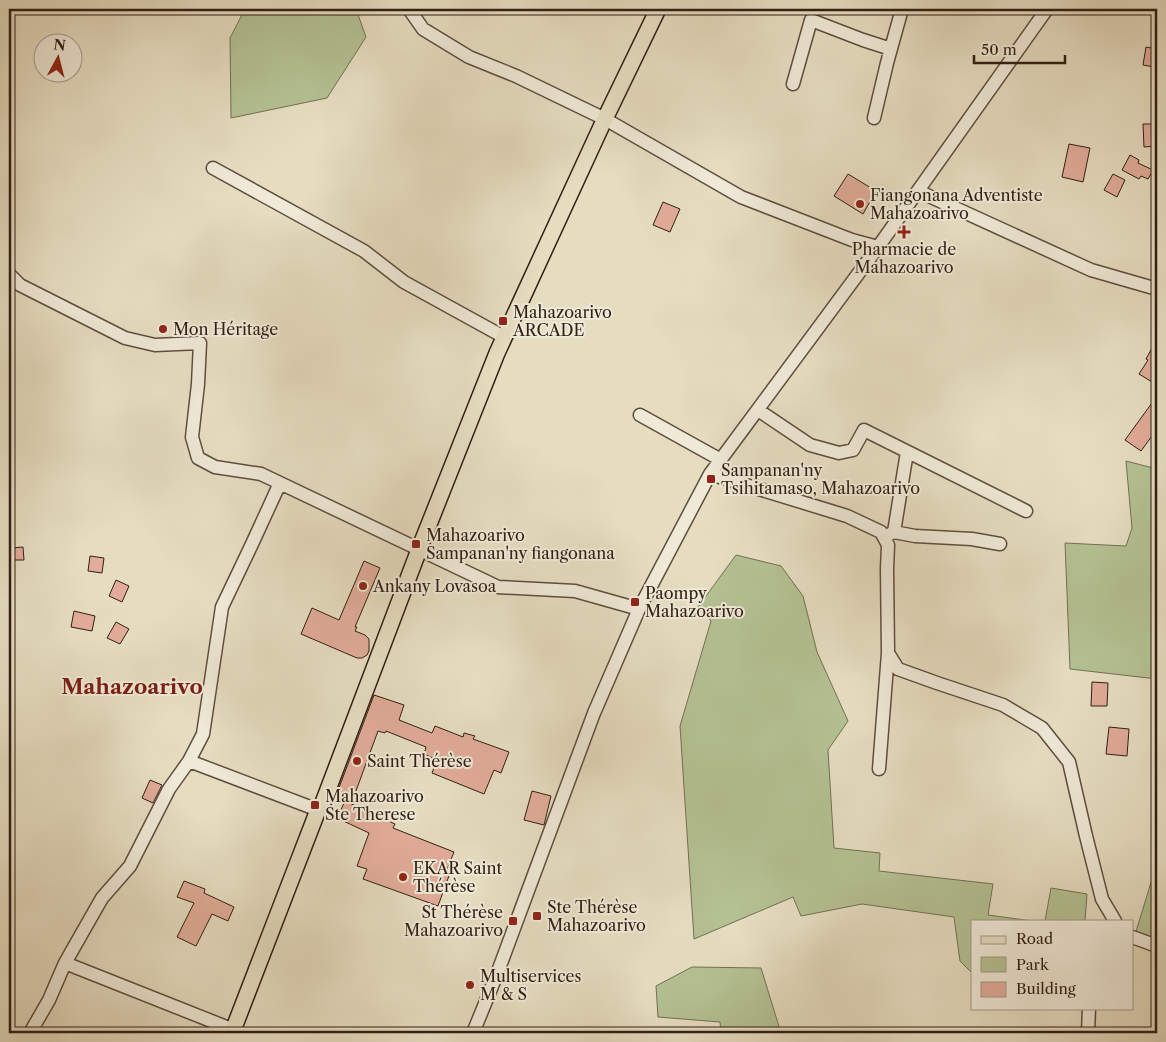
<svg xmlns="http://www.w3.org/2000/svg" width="1166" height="1042" font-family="'Libre Caslon Text',serif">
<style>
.green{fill:#b4c193;stroke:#727054}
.building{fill:#e1ac99;stroke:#311f14}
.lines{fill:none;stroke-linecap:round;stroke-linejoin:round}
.minor-casing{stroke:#5e4e3f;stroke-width:15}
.major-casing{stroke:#311f14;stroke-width:18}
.minor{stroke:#efe9d7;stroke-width:12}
.major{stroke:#e6ddc1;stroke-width:15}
.poi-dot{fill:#8f2418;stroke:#efe9d7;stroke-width:2}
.labels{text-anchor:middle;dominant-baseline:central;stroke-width:4;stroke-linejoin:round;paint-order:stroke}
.poi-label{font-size:16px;fill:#311f14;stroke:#efe9d7;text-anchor:start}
.district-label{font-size:21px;font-weight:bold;fill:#7a1f14;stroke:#efe9d7}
</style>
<rect width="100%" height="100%" fill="#e6ddc1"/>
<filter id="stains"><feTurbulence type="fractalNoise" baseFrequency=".004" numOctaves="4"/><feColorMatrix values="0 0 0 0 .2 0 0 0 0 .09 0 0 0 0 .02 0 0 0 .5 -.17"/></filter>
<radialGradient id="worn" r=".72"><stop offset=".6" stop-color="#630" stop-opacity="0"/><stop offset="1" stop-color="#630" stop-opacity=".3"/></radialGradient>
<path class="green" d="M 245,9 L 356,9 L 366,37 L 327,98 L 231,118 L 230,38 Z
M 1126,461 L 1157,469 L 1157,679 L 1070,669 L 1065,543 L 1126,546 L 1132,528 Z
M 736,555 L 781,566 L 803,596 L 817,652 L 848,721 L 828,750 L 834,848 L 880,853 L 879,871 L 993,884 L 988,915 L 1032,921 L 972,921 L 972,973 L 960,961 L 954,917 L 862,904 L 801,916 L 793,897 L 694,939 L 680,726 L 711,621 L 698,607 Z
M 1157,863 L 1157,946 L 1134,938 Z
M 1051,888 L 1087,894 L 1085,921 L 1045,921 Z
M 692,967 L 761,968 L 781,1033 L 721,1033 L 720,1022 L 658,1017 L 656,986 Z"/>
<path class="building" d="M 1146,47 L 1157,49 L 1154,67 L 1143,65 Z
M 1143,124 L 1157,124 L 1157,146 L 1144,147 Z
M 1069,144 L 1090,148 L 1083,182 L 1062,177 Z
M 1130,155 L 1139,160 L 1138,163 L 1153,170 L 1148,179 L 1141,176 L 1139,179 L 1122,170 Z
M 848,174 L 876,191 L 863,214 L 834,196 Z
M 1113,174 L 1125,180 L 1117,197 L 1104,190 Z
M 663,202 L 680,209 L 670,232 L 653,225 Z
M 1157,339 L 1157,385 L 1139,374 L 1148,360 L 1146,359 Z
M 1157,396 L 1157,429 L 1141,451 L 1125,440 Z
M 23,547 L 24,560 L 12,560 L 11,548 Z
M 90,556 L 104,558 L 102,573 L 88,571 Z
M 364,561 L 380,568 L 355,627 L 357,627 L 355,631 L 365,635 L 369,639 L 369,651 L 367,655 L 362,658 L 357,658 L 301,634 L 312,608 L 339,620 Z
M 116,580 L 129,586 L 122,602 L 109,596 Z
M 74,611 L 95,616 L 92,631 L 71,627 Z
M 116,622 L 129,629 L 120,644 L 107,638 Z
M 1092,682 L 1108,683 L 1107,706 L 1091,706 Z
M 374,695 L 404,705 L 399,720 L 432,733 L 435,726 L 463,737 L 464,733 L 475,736 L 473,739 L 509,752 L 501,773 L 494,770 L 484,794 L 432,773 L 437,760 L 424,754 L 426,747 L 386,731 L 385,733 L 378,731 L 353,799 L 337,793 Z
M 1109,727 L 1129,729 L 1127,756 L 1106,754 Z
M 150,780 L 162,785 L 153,803 L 142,798 Z
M 532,791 L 551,796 L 544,825 L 524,820 Z
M 345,801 L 395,824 L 393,828 L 454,852 L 446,872 L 450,873 L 438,906 L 363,879 L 367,869 L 357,866 L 369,833 L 337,818 Z
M 184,881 L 205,889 L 204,893 L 234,907 L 228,921 L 212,914 L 196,946 L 177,937 L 194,903 L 177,897 Z"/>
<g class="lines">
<g class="minor-casing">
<path id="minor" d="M 409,9 L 423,29 L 469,57 L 516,76 L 605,119 L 741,197 L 852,240 L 878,247
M 793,84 L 811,20 L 863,40 L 891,49
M 874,118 L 887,63 L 902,9
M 213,168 L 364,251 L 404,282 L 504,337
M 918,191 L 1091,270 L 1157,289
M 9,274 L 20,285 L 125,338 L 155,345 L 200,343 L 198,384 L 192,437 L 198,458 L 215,467 L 261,474 L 498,587 L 575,591 L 639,609
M 758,410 L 810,445 L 839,453 L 853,450 L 864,430 L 1026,511
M 640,415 L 721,460
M 710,474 L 847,516 L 881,532 L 888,545 L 887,569 L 888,653 L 898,669 L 937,683 L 1003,705 L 1042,728 L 1069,762 L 1086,836 L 1102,899 L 1115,921
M 894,532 L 915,536 L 972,539 L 1000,544
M 888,535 L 894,532 L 907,452
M 189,761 L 203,734 L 222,607 L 252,544 L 280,483
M 879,769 L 888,653
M 1132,937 L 1157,946
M 65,963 L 234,1030
M 30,1033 L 49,1000 L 65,963 L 102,898 L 130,866 L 169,789 L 189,761 L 318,810
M 473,1033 L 497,974 L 594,713 L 639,609 L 710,474 L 878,247 L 1047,9
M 1088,1033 L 1089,1008"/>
</g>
<g class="major-casing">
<path id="major" d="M 232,1033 L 318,810 L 321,808 L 420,547 L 497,353 L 601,127 L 658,9"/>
</g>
<use href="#minor" class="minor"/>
<use href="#major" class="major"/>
</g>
<g class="poi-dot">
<circle cx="860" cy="204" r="5"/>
<path d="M901.5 224.5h5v5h5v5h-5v5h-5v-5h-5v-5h5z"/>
<rect x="498" y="316" width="10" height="10" rx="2.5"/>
<circle cx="163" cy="329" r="5"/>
<rect x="706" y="474" width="10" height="10" rx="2.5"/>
<rect x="411" y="539" width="10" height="10" rx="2.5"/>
<circle cx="363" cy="586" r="5"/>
<rect x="630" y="597" width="10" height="10" rx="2.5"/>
<circle cx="357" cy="761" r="5"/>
<rect x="310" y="800" width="10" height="10" rx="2.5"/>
<circle cx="403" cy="877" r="5"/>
<rect x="532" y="911" width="10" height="10" rx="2.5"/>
<rect x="508" y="916" width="10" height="10" rx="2.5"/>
<circle cx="470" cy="985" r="5"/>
</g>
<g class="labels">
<g class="poi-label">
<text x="870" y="195">Fiangonana Adventiste<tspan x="870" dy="18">Mahazoarivo</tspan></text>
<text x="904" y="249" text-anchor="middle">Pharmacie de<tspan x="904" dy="18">Mahazoarivo</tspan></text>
<text x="513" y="312">Mahazoarivo<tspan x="513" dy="18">ARCADE</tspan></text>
<text x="173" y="329">Mon Héritage</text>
<text x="721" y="470">Sampanan'ny<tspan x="721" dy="18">Tsihitamaso, Mahazoarivo</tspan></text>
<text x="426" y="535">Mahazoarivo<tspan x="426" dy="18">Sampanan'ny fiangonana</tspan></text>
<text x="373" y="586">Ankany Lovasoa</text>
<text x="645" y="593">Paompy<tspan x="645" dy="18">Mahazoarivo</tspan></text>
<text x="367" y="761">Saint Thérèse</text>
<text x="325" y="796">Mahazoarivo<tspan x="325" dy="18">Ste Therese</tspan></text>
<text x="413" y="868">EKAR Saint<tspan x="413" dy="18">Thérèse</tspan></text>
<text x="547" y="907">Ste Thérèse<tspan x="547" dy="18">Mahazoarivo</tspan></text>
<text x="503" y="912" text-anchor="end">St Thérèse<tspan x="503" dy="18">Mahazoarivo</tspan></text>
<text x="480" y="976">Multiservices<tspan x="480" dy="18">M &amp; S</tspan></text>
</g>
<g class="district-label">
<text x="132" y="686">Mahazoarivo</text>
</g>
</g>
<rect width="1166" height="1042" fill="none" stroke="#e6ddc1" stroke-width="30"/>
<rect x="10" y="10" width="1146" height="1022" fill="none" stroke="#311f14" stroke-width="2.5"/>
<rect x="15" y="15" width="1136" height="1012" fill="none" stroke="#311f14"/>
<rect x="971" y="920" width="162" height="90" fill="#efe9d7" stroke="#a39889"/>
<rect x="981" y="936" width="25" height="8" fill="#e6ddc1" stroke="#a39889"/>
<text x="1016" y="944" font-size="15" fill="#311f14">Road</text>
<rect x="981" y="957" width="25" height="15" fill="#b4c193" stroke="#a39889"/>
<text x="1016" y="970" font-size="15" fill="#311f14">Park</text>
<rect x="981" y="982" width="25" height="15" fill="#e1ac99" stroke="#a39889"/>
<text x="1016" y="994" font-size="15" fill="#311f14">Building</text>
<g transform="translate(58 58) rotate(7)"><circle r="24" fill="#efe9d7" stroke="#a39889"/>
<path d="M0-4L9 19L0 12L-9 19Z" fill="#8f2418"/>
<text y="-8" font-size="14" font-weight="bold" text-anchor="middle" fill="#311f14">N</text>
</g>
<path d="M974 55v8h91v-8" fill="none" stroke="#311f14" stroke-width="2.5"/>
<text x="981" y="55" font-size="15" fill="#311f14" stroke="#efe9d7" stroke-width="4" paint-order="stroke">50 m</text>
<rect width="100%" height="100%" filter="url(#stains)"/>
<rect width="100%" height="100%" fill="url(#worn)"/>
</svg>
